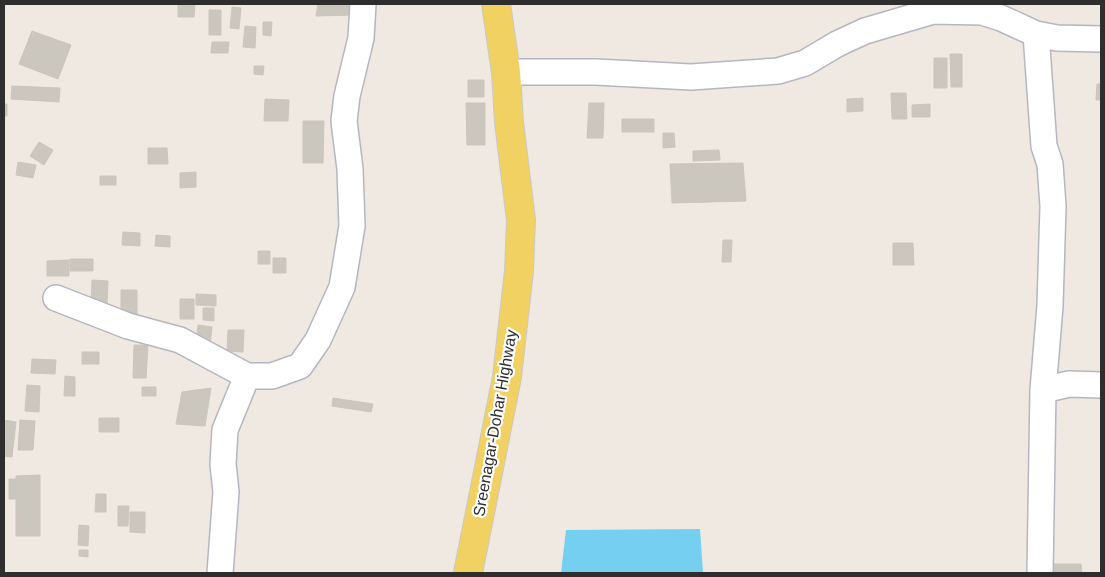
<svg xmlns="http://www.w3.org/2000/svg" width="1105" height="577" font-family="Arial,sans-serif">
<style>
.water{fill:#75cff0}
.building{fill:#cbc7bf;stroke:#cbc5ba}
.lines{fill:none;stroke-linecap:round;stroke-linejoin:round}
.minor-casing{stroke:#b4b7c1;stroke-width:28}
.major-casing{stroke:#c9c9c9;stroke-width:30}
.minor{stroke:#fff;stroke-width:25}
.major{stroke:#f2d163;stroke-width:28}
.labels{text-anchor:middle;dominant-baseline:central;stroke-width:4.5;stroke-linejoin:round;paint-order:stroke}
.street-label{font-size:16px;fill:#2e2e2e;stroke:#fff}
</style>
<rect width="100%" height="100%" fill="#efe9e1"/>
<path class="water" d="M 700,529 L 703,573 L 561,573 L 566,530 Z"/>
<path class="building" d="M 178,4 L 195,4 L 194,17 L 178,17 Z
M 318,4 L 353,4 L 353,15 L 316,16 Z
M 232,7 L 241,8 L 239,29 L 230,28 Z
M 209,10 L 221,10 L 221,35 L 209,35 Z
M 263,22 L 272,22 L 271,36 L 263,35 Z
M 245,26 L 256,27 L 255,48 L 243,47 Z
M 32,31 L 71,45 L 58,79 L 19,64 Z
M 212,42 L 229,42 L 228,53 L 211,53 Z
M 950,54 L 962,54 L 962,87 L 951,87 Z
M 934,58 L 947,58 L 947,88 L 934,88 Z
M 254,66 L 264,66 L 263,75 L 254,74 Z
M 468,80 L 484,80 L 484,97 L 468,97 Z
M 1097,84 L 1101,84 L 1101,100 L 1096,100 Z
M 12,86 L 60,88 L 59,102 L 11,99 Z
M 891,93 L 906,93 L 907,119 L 892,119 Z
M 863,98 L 863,111 L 847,112 L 847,99 Z
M 265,99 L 289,100 L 288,121 L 264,121 Z
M 466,103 L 485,103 L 485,145 L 467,145 Z
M 589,103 L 604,103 L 603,138 L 587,138 Z
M 4,104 L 7,104 L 7,116 L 4,116 Z
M 930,104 L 930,117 L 912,117 L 912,105 Z
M 622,119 L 654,119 L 654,132 L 622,132 Z
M 303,121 L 324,121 L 323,163 L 303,163 Z
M 663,133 L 674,133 L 675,147 L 663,148 Z
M 39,142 L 53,150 L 44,165 L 30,156 Z
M 148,148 L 167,148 L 168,164 L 148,164 Z
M 719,150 L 720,160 L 693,161 L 693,151 Z
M 18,162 L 36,165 L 33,178 L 16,175 Z
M 743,163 L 746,201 L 672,203 L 670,164 Z
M 196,172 L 196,187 L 180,188 L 180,173 Z
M 100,176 L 116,176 L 116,185 L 100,185 Z
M 123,232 L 140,233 L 140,246 L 122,245 Z
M 156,235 L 170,236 L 170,247 L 155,246 Z
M 723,240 L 732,240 L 731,262 L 722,262 Z
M 893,243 L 913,243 L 914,265 L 893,265 Z
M 258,251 L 270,251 L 270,264 L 258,264 Z
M 273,258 L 286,258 L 286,273 L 273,273 Z
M 70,259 L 93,259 L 93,271 L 70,271 Z
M 69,260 L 69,276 L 47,276 L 47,261 Z
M 92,280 L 108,281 L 107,306 L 91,304 Z
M 121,290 L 137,290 L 137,317 L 121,317 Z
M 196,294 L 216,295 L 216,306 L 196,305 Z
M 180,299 L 194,299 L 194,319 L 180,319 Z
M 203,308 L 214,308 L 214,321 L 203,320 Z
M 198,325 L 212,327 L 210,345 L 196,344 Z
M 228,330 L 244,330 L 243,352 L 227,351 Z
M 134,345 L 148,345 L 146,378 L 133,378 Z
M 82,352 L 99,352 L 99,364 L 82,364 Z
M 32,359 L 56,360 L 55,374 L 31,373 Z
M 65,376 L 75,377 L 75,396 L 64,396 Z
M 27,385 L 40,386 L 39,412 L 25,411 Z
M 142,387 L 156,387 L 156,396 L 142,396 Z
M 211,388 L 205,426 L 176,424 L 182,392 Z
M 333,398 L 373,404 L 371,412 L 332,406 Z
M 99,418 L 119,418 L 119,432 L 99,432 Z
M 4,420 L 16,422 L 12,457 L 4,456 Z
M 20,420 L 35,421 L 33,450 L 18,450 Z
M 40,475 L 40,536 L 16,536 L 16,499 L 9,499 L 9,479 L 16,479 L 16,476 Z
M 96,494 L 106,494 L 106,512 L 95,512 Z
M 118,506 L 129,506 L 128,526 L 118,526 Z
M 130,512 L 145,512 L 145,533 L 130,532 Z
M 79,525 L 89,526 L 88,546 L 78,545 Z
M 79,550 L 88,550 L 88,557 L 79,556 Z
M 1051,564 L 1081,564 L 1082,573 L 1051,573 Z"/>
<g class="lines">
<g class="minor-casing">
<path id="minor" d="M 1036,34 L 1044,146 L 1050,164 L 1053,206 L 1050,306 L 1043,390 L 1040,573
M 506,72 L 596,72 L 691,77 L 778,71 L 805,63 L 837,44 L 865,31 L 933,11 L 982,12 L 1001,18 L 1036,34 L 1057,38 L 1101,39
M 56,298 L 128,326 L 180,340 L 247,376 L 272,376 L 300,366 L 318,340 L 342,287 L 352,226 L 350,169 L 344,121 L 347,96 L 361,38 L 363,4
M 1043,390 L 1069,384 L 1101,385
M 220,573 L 226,492 L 223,464 L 225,430 L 247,376"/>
</g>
<g class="major-casing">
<path id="major" d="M 468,573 L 507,377 L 519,271 L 521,220 L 509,122 L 506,72 L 496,4"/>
</g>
<use href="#minor" class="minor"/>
<use href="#major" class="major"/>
</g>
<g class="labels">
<g class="street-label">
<text transform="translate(495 423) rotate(-80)">Sreenagar-Dohar Highway</text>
</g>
</g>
<rect width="1105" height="577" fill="none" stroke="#2e2e2e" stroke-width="10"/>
</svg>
